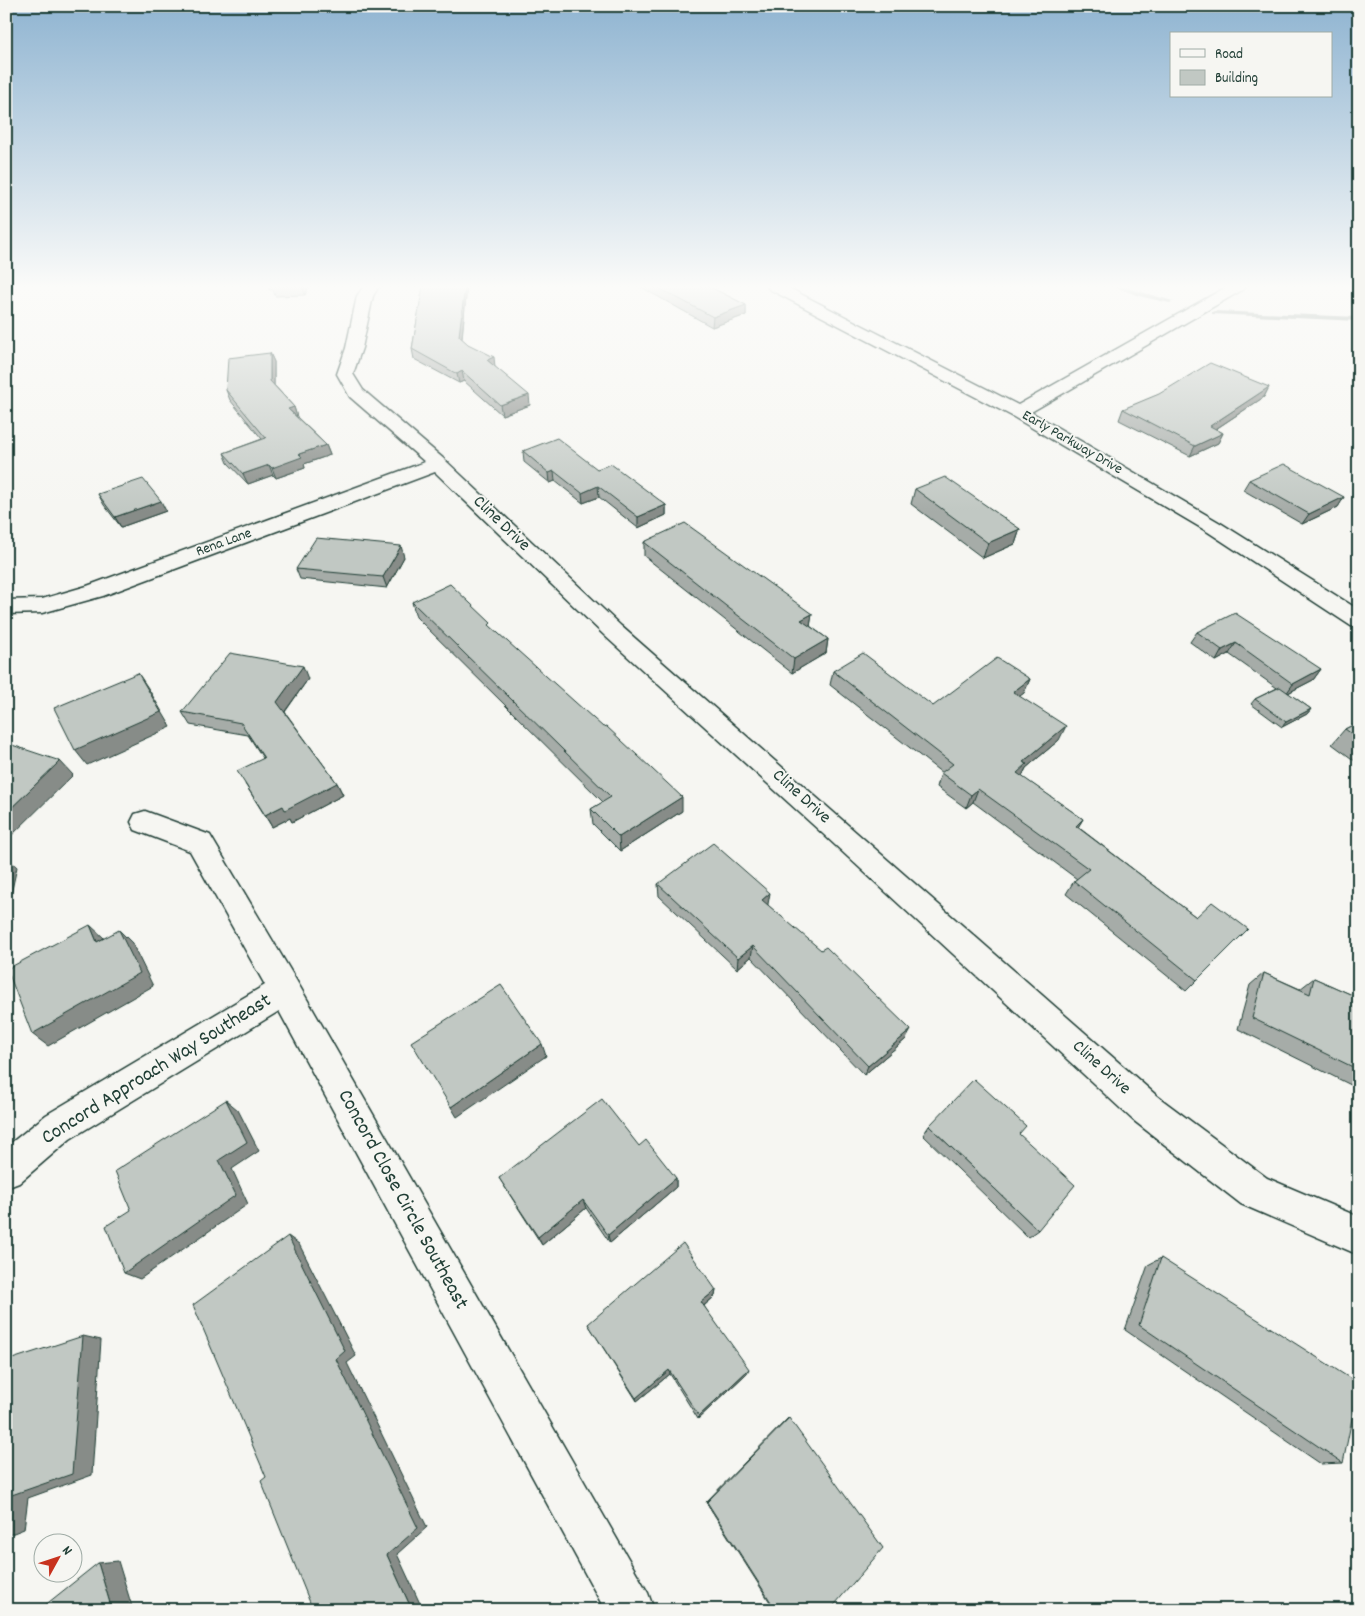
<svg xmlns="http://www.w3.org/2000/svg" width="1365" height="1616" font-family="Dekko,sans-serif">
<style>
.lines{fill:none;stroke-linecap:round;stroke-linejoin:round}
.stream{fill:#72847d;fill-rule:evenodd}
.minor-casing{stroke:#1f3d34;stroke-width:3}
.minor{fill:#f6f6f2;fill-rule:evenodd}
.wall{fill:#a6aca8;stroke:#1f3d34}
.shaded-wall{fill:#878c88;stroke:#1f3d34}
.building{fill:#c1c8c3;stroke:#1f3d34}
.labels{text-anchor:middle;dominant-baseline:central;stroke-width:4;stroke-linejoin:round;paint-order:stroke}
.far-street-label{font-size:15px;fill:#1f3d34;stroke:#f6f6f2}
.street-label{font-size:18px;fill:#1f3d34;stroke:#f6f6f2}
.near-street-label{font-size:21px;fill:#1f3d34;stroke:#f6f6f2}
</style>
<rect width="100%" height="100%" fill="#f6f6f2"/>
<filter id="ink" filterUnits="userSpaceOnUse"><feTurbulence type="fractalNoise" baseFrequency=".02" numOctaves="2"/><feDisplacementMap in="SourceGraphic" scale="10" xChannelSelector="R" yChannelSelector="G"/><feConvolveMatrix kernelMatrix="1 2 1 2 8 2 1 2 1" color-interpolation-filters="sRGB"/></filter>
<g filter="url(#ink)">
<g class="lines">
<path class="stream" d="M 1111,286 L 1120,286 L 1173,301 L 1170,303 L 1143,297 Z
M 1214,311 L 1359,317 L 1359,321 L 1212,314 L 1212,312 Z"/>
<g class="minor-casing">
<path id="minor" d="M 364,286 L 379,286 L 373,296 L 362,348 L 353,374 L 363,390 L 445,460 L 621,626 L 1157,1096 L 1267,1178 L 1359,1217 L 1359,1255 L 1241,1204 L 1133,1120 L 822,833 L 605,636 L 435,472 L 103,596 L 42,613 L 6,614 L 6,600 L 42,599 L 87,586 L 425,462 L 350,397 L 337,374 L 346,348 L 357,296 Z
M 767,286 L 785,286 L 1018,405 L 1228,286 L 1246,286 L 1244,289 L 1031,412 L 1222,524 L 1359,610 L 1359,628 L 1351,626 L 1208,532 L 1012,416 L 769,289 Z
M 145,811 L 210,835 L 296,980 L 648,1593 L 654,1610 L 605,1610 L 279,1011 L 70,1139 L 19,1183 L 6,1188 L 6,1147 L 46,1115 L 265,985 L 190,851 L 135,830 L 131,822 L 135,814 Z"/>
</g>
<use href="#minor" class="minor"/>
</g>
<path class="wall" d="M 268,286 L 309,286 L 305,295 L 275,296 L 273,290 L 269,290 Z
M 423,286 L 467,286 L 462,339 L 495,367 L 530,405 L 502,415 L 464,381 L 459,383 L 414,359 L 412,349 Z
M 639,286 L 708,286 L 746,305 L 746,315 L 712,327 Z
M 270,353 L 274,362 L 274,385 L 294,407 L 297,417 L 326,445 L 330,455 L 304,464 L 305,468 L 276,478 L 273,475 L 248,484 L 228,463 L 224,453 L 262,439 L 230,400 L 226,390 Z
M 1269,387 L 1264,397 L 1216,429 L 1223,433 L 1218,443 L 1190,456 L 1119,420 L 1123,409 Z
M 523,451 L 597,469 L 666,505 L 666,515 L 638,528 L 599,497 L 583,503 L 555,481 L 550,483 L 524,462 Z
M 1249,480 L 1344,497 L 1338,507 L 1302,524 L 1243,490 Z
M 915,489 L 1020,529 L 1015,544 L 983,558 L 911,504 Z
M 98,494 L 166,511 L 121,527 L 104,505 Z
M 644,542 L 812,614 L 810,626 L 828,639 L 826,653 L 792,673 L 644,556 Z
M 404,557 L 387,588 L 300,579 L 296,569 Z
M 412,602 L 492,628 L 682,811 L 620,851 L 593,824 L 591,809 L 603,802 L 416,617 Z
M 1197,632 L 1321,669 L 1313,680 L 1288,693 L 1311,709 L 1307,714 L 1282,727 L 1251,704 L 1255,699 L 1277,688 L 1229,654 L 1216,661 L 1190,642 Z
M 833,671 L 933,706 L 1030,679 L 1024,693 L 1019,696 L 1059,740 L 1026,768 L 1022,777 L 1083,819 L 1078,827 L 1196,917 L 1248,929 L 1186,991 L 1066,894 L 1074,881 L 1077,879 L 973,802 L 966,808 L 937,787 L 941,773 L 942,773 L 830,685 Z
M 308,679 L 285,712 L 337,783 L 343,795 L 292,822 L 290,818 L 272,827 L 245,784 L 263,758 L 248,735 L 190,725 L 182,712 Z
M 1359,722 L 1359,764 L 1332,744 L 1345,729 Z
M 658,884 L 768,904 L 768,905 L 906,1039 L 864,1075 L 751,957 L 737,969 L 659,896 Z
M 1264,973 L 1300,989 L 1314,978 L 1359,998 L 1359,1089 L 1238,1029 L 1250,985 Z
M 929,1126 L 1038,1230 L 1028,1237 L 923,1135 Z
M 639,1146 L 676,1178 L 676,1187 L 610,1243 L 586,1208 L 542,1245 L 499,1178 Z
M 1161,1258 L 1343,1463 L 1321,1464 L 1125,1330 L 1148,1265 Z
M 716,1290 L 715,1296 L 704,1306 L 747,1373 L 698,1419 L 670,1374 L 637,1401 L 588,1324 Z
M 788,1418 L 830,1610 L 775,1610 L 706,1502 Z
M 918,1603 L 927,1607 L 929,1610 L 913,1610 Z"/>
<path class="shaded-wall" d="M 302,286 L 309,286 L 305,295 Z
M 465,286 L 467,286 L 461,346 L 459,336 Z
M 746,305 L 746,315 L 712,327 L 713,317 Z
M 270,353 L 274,362 L 274,391 L 270,381 Z
M 494,357 L 495,367 L 487,360 Z
M 462,371 L 464,381 L 459,383 L 457,374 Z
M 1269,387 L 1264,397 L 1205,436 L 1210,426 Z
M 529,395 L 530,405 L 502,415 L 500,405 Z
M 294,407 L 297,417 L 288,409 Z
M 1223,433 L 1218,443 L 1190,456 L 1195,446 Z
M 326,445 L 330,455 L 304,464 L 305,468 L 276,478 L 272,468 L 299,454 Z
M 269,465 L 273,475 L 248,484 L 243,474 Z
M 554,471 L 555,481 L 550,483 L 549,473 Z
M 598,486 L 599,497 L 583,503 L 582,493 Z
M 1344,497 L 1338,507 L 1302,524 L 1309,514 Z
M 161,501 L 166,511 L 121,527 L 115,517 Z
M 666,505 L 666,515 L 638,528 L 638,517 Z
M 1020,529 L 1015,544 L 983,558 L 988,543 Z
M 401,546 L 404,557 L 387,588 L 383,577 Z
M 812,614 L 810,627 L 801,620 Z
M 828,639 L 826,653 L 792,673 L 794,659 Z
M 1236,643 L 1229,654 L 1216,661 L 1222,650 Z
M 303,666 L 308,679 L 283,714 L 277,702 Z
M 1321,669 L 1313,680 L 1286,694 L 1293,684 Z
M 138,673 L 148,688 L 171,727 L 87,765 L 75,750 Z
M 1030,679 L 1024,693 L 1007,706 L 1013,692 Z
M 1311,709 L 1307,714 L 1282,727 L 1286,722 Z
M 1066,726 L 1059,740 L 1026,768 L 1021,778 L 1017,773 L 1023,762 Z
M 60,761 L 73,775 L 6,841 L 6,813 Z
M 337,783 L 343,795 L 292,822 L 290,818 L 272,827 L 265,815 L 283,806 Z
M 978,789 L 973,802 L 966,808 L 971,795 Z
M 682,797 L 682,811 L 620,851 L 619,837 Z
M 1083,819 L 1075,832 L 1076,826 Z
M 6,857 L 17,867 L 8,908 L 6,909 Z
M 770,893 L 768,904 L 760,911 L 762,900 Z
M 90,925 L 104,938 L 97,942 Z
M 119,930 L 132,943 L 153,986 L 48,1046 L 32,1034 Z
M 753,946 L 751,957 L 737,969 L 738,958 Z
M 911,1030 L 906,1039 L 864,1075 L 868,1066 Z
M 542,1044 L 546,1056 L 457,1117 L 451,1107 Z
M 226,1100 L 238,1110 L 259,1151 L 232,1169 L 248,1204 L 140,1279 L 124,1273 L 219,1160 Z
M 676,1178 L 676,1187 L 610,1243 L 608,1235 Z
M 583,1200 L 586,1208 L 542,1245 L 538,1237 Z
M 288,1236 L 299,1244 L 356,1356 L 347,1363 L 427,1527 L 397,1554 L 423,1610 L 412,1610 L 387,1555 L 336,1359 Z
M 716,1290 L 715,1296 L 701,1308 L 701,1302 Z
M 83,1336 L 101,1340 L 92,1475 L 28,1498 L 24,1529 L 6,1536 L 6,1497 Z
M 749,1369 L 747,1373 L 698,1419 L 699,1416 Z
M 669,1370 L 670,1374 L 637,1401 L 636,1398 Z
M 118,1561 L 133,1610 L 112,1610 L 98,1563 Z"/>
<path class="building" d="M 423,286 L 465,286 L 459,336 L 468,344 L 494,357 L 487,360 L 529,395 L 500,405 L 462,371 L 457,374 L 412,349 Z
M 655,286 L 708,286 L 746,305 L 713,317 Z
M 270,353 L 270,381 L 294,407 L 288,409 L 326,445 L 299,454 L 302,457 L 272,468 L 269,465 L 243,474 L 224,453 L 266,438 L 226,390 L 228,358 Z
M 1210,363 L 1269,387 L 1210,426 L 1223,433 L 1195,446 L 1123,409 L 1159,394 Z
M 557,438 L 597,469 L 611,464 L 666,505 L 638,517 L 598,486 L 582,493 L 554,471 L 549,473 L 523,451 Z
M 1284,464 L 1344,497 L 1309,514 L 1249,480 Z
M 945,477 L 1020,529 L 988,543 L 915,489 Z
M 143,479 L 161,501 L 115,517 L 98,494 Z
M 685,523 L 812,614 L 801,620 L 828,639 L 794,659 L 644,542 Z
M 316,538 L 401,546 L 383,577 L 296,569 Z
M 450,584 L 491,623 L 489,625 L 603,727 L 606,726 L 682,797 L 619,837 L 591,809 L 611,797 L 412,602 Z
M 1235,613 L 1321,669 L 1293,684 L 1236,643 L 1222,650 L 1197,632 Z
M 230,653 L 303,666 L 277,702 L 337,783 L 285,810 L 283,806 L 265,815 L 237,771 L 264,758 L 241,723 L 182,712 Z
M 863,653 L 933,706 L 997,658 L 1030,679 L 1013,692 L 1066,726 L 1023,762 L 1027,764 L 1017,773 L 1083,819 L 1076,826 L 1196,917 L 1212,902 L 1248,929 L 1197,980 L 1074,881 L 1089,869 L 978,789 L 971,795 L 941,773 L 953,764 L 833,671 Z
M 138,673 L 161,712 L 75,750 L 54,708 Z
M 1280,687 L 1311,709 L 1286,722 L 1255,699 Z
M 1359,722 L 1359,739 L 1345,729 Z
M 6,743 L 60,761 L 6,813 Z
M 713,843 L 770,893 L 762,900 L 821,950 L 826,947 L 911,1030 L 868,1066 L 753,946 L 738,958 L 658,884 Z
M 90,925 L 97,942 L 119,930 L 140,973 L 32,1034 L 7,969 Z
M 1264,973 L 1310,994 L 1314,978 L 1359,998 L 1359,1070 L 1252,1018 Z
M 501,985 L 542,1044 L 451,1107 L 411,1042 Z
M 974,1079 L 1026,1126 L 1019,1134 L 1075,1185 L 1038,1230 L 929,1126 Z
M 602,1099 L 639,1146 L 646,1140 L 676,1178 L 608,1235 L 583,1200 L 538,1237 L 499,1178 Z
M 226,1100 L 247,1142 L 219,1160 L 236,1195 L 124,1273 L 106,1226 L 131,1210 L 115,1171 Z
M 288,1236 L 345,1351 L 336,1359 L 418,1528 L 387,1555 L 412,1610 L 313,1610 L 261,1481 L 266,1477 L 193,1305 Z
M 683,1243 L 716,1290 L 701,1302 L 749,1369 L 699,1416 L 669,1370 L 636,1398 L 588,1324 Z
M 1161,1258 L 1359,1384 L 1343,1463 L 1139,1325 Z
M 83,1336 L 72,1474 L 6,1497 L 6,1361 Z
M 789,1418 L 883,1548 L 830,1610 L 776,1610 L 707,1502 Z
M 98,1563 L 112,1610 L 39,1610 Z"/>
</g>
<linearGradient id="sky" x2="0" y2="1"><stop stop-color="#8fb4d1"/><stop offset="0.56" stop-color="#fbfbf9"/><stop offset="1" stop-color="#fbfbf9" stop-opacity="0"/></linearGradient>
<rect width="1365" height="512" fill="url(#sky)"/>
<g class="labels">
<g class="far-street-label">
<text transform="translate(1072 443) rotate(30)">Early Parkway Drive</text>
<text transform="translate(224 543) rotate(-20)">Rena Lane</text>
</g>
<g class="street-label">
<text transform="translate(501 524) rotate(44)">Cline Drive</text>
<text transform="translate(801 797) rotate(42)">Cline Drive</text>
<text transform="translate(1101 1068) rotate(42)">Cline Drive</text>
</g>
<g class="near-street-label">
<text transform="translate(157 1070) rotate(-32)">Concord Approach Way Southeast</text>
<text transform="translate(402 1200) rotate(61)">Concord Close Circle Southeast</text>
</g>
</g>
<rect width="1365" height="1616" fill="none" stroke="#f6f6f2" stroke-width="25"/>
<rect x="12" y="12" width="1340" height="1591" fill="none" stroke="#1f3d34" stroke-width="2" filter="url(#ink)"/>
<rect x="1170" y="32" width="162" height="65" fill="#f6f6f2" stroke="#a0aca6"/>
<rect x="1180" y="49" width="25" height="8" fill="#f6f6f2" stroke="#a0aca6"/>
<text x="1215" y="58" font-size="15" fill="#1f3d34">Road</text>
<rect x="1180" y="70" width="25" height="15" fill="#c1c8c3" stroke="#a0aca6"/>
<text x="1215" y="82" font-size="15" fill="#1f3d34">Building</text>
<g transform="translate(58 1558) rotate(50)"><circle r="24" fill="#f6f6f2" stroke="#a0aca6"/>
<path d="M0-4L9 19L0 12L-9 19Z" fill="#c8321e"/>
<text y="-8" font-size="14" font-weight="bold" text-anchor="middle" fill="#1f3d34">N</text>
</g>
</svg>
